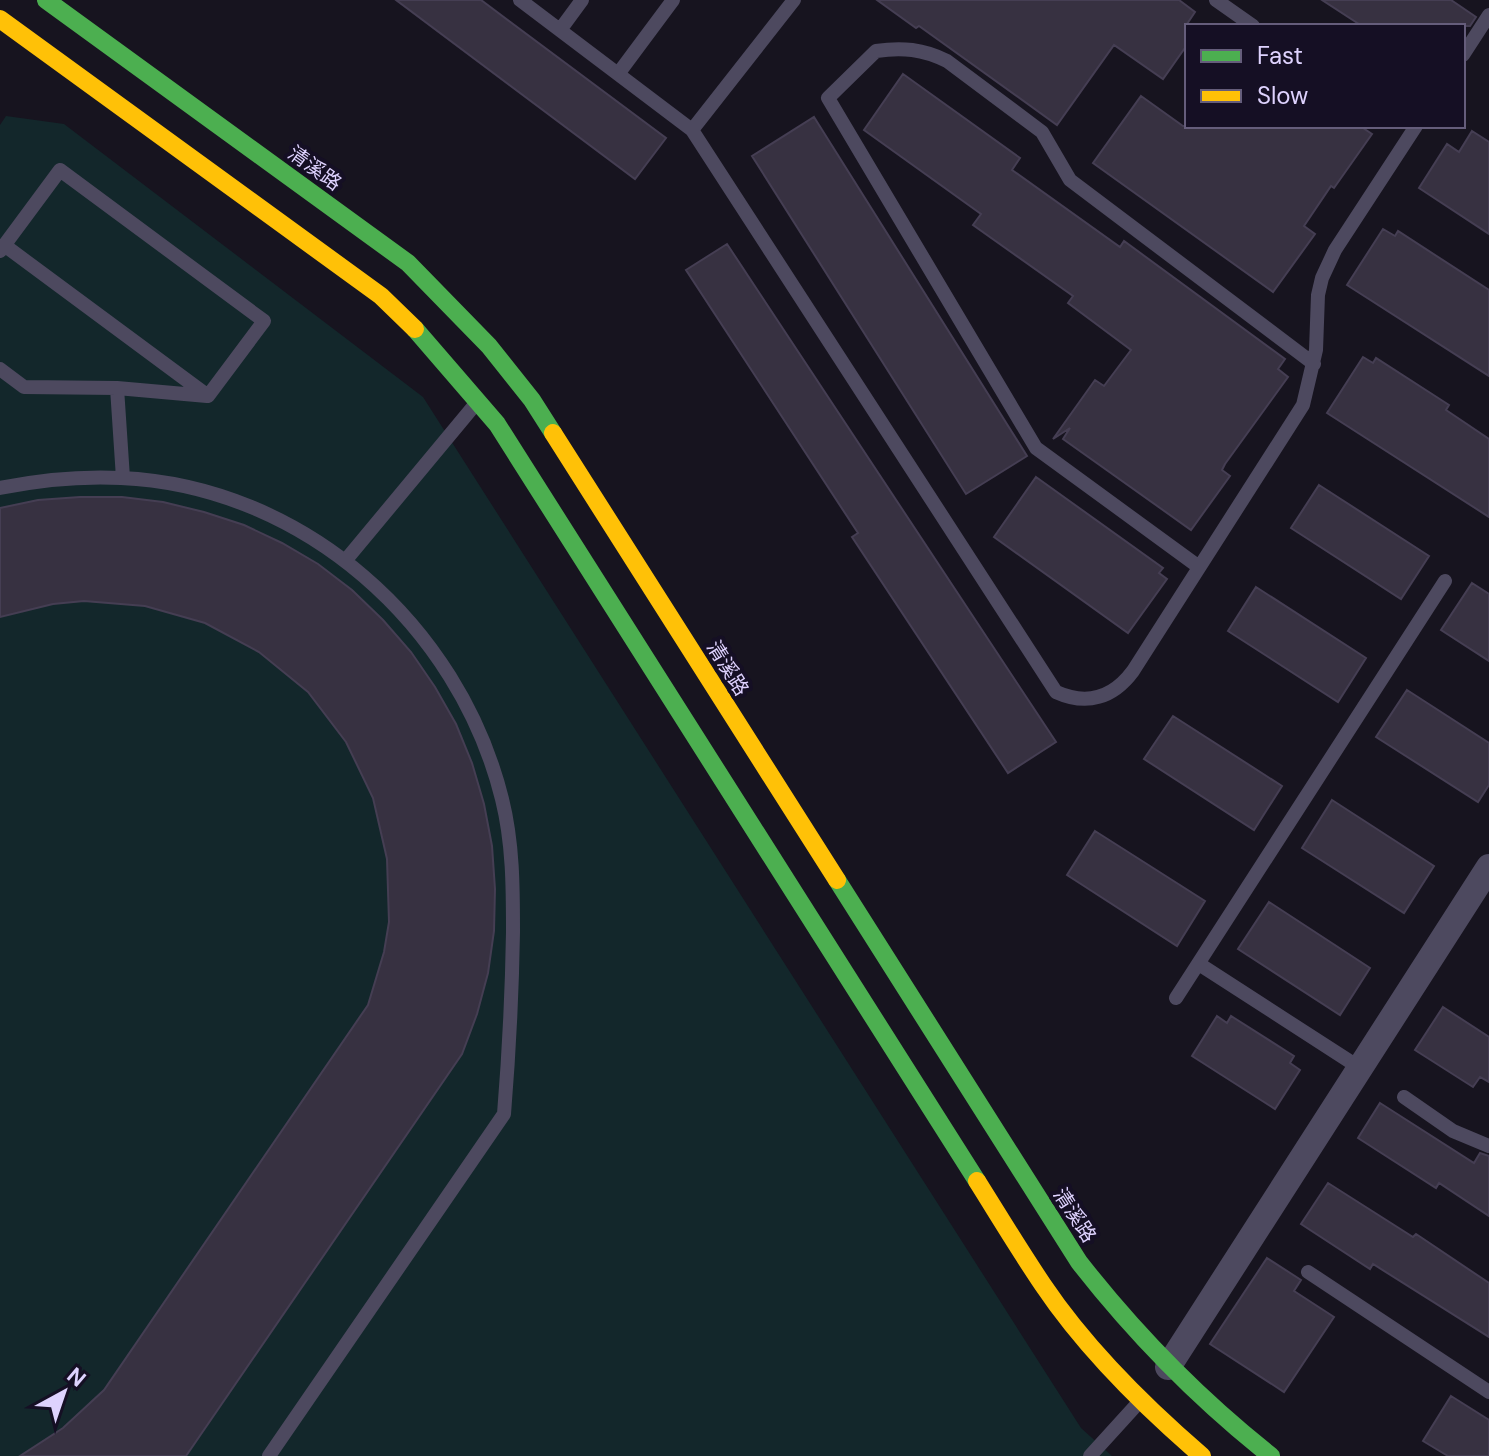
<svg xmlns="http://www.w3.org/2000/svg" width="1489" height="1456" font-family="'DM Sans','Noto Sans SC',sans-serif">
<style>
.green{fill:#13272b}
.building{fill:#373141;stroke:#453e53;stroke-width:2}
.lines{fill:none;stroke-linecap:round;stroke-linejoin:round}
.lane{stroke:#4d495f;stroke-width:14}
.street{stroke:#4d495f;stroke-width:26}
.fast{stroke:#4caf50;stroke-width:18}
.slow{stroke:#ffc107;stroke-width:18}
.labels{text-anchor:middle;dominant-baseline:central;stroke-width:8;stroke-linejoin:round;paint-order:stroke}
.street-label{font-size:20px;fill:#ded2fe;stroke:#150f24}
</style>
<rect width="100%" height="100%" fill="#17141f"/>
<path class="green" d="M 6,116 L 64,124 L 423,397 L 1081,1428 L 1112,1456 L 0,1456 L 0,125 Z"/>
<path class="building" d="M 396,0 L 481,0 L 666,138 L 635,179 Z
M 877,0 L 1179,0 L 1195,12 L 1187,24 L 1187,45 L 1163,79 L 1114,45 L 1057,125 L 919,26 L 916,28 Z
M 1322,0 L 1451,0 L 1476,17 L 1470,26 L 1362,26 Z
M 903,74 L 1020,158 L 1012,170 L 1120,247 L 1124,241 L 1285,359 L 1278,369 L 1288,377 L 1225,464 L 1222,470 L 1230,476 L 1191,530 L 1063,439 L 1070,428 L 1053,439 L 1095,380 L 1104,386 L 1131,350 L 1068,303 L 1073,296 L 973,225 L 981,214 L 864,130 Z
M 1141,96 L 1183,126 L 1360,126 L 1372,134 L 1334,188 L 1331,186 L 1304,226 L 1315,234 L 1273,292 L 1093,163 Z
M 814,117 L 1027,456 L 966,494 L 752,156 Z
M 1472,131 L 1489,142 L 1489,234 L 1419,188 L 1447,144 L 1459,152 Z
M 1383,229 L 1395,236 L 1398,231 L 1489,290 L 1489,376 L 1347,285 Z
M 727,244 L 1056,742 L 1008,773 L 852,537 L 858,533 L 686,270 Z
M 1363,357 L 1373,363 L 1376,358 L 1449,405 L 1446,410 L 1489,439 L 1489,517 L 1327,413 Z
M 1036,477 L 1163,568 L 1159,573 L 1167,579 L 1128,633 L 994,537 Z
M 1319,485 L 1429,556 L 1401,599 L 1291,528 Z
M 80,497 L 122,497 L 163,502 L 204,512 L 244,525 L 282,543 L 318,564 L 352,590 L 383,620 L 411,652 L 435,687 L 456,724 L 472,763 L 484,804 L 492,846 L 495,889 L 494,931 L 488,973 L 477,1014 L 462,1054 L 186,1456 L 20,1456 L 63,1428 L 104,1390 L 368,1005 L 384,952 L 389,922 L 387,859 L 373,798 L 346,742 L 308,692 L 259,652 L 205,623 L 145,606 L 84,601 L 53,604 L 0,617 L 0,508 L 38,500 Z
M 1472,583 L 1489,594 L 1489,661 L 1441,630 Z
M 1256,587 L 1366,658 L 1338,702 L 1228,631 Z
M 1407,690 L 1489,743 L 1489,785 L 1478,802 L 1376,737 Z
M 1173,716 L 1282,786 L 1254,830 L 1144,759 Z
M 1332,800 L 1434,866 L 1404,913 L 1302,848 Z
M 1095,831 L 1205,901 L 1177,946 L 1067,875 Z
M 1269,902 L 1370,968 L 1340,1015 L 1238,949 Z
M 1443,1007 L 1489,1037 L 1489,1082 L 1480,1077 L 1473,1087 L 1415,1050 Z
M 1217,1016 L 1227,1023 L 1231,1016 L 1294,1056 L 1290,1063 L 1300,1070 L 1275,1109 L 1192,1056 Z
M 1380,1103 L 1474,1163 L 1480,1153 L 1489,1156 L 1489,1216 L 1439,1183 L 1436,1188 L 1358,1138 Z
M 1328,1183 L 1413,1237 L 1416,1234 L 1489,1283 L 1489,1337 L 1373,1264 L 1370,1269 L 1301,1224 Z
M 1267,1258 L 1301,1280 L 1294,1291 L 1334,1317 L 1284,1392 L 1210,1344 Z
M 1451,1396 L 1489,1420 L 1489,1456 L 1448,1456 L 1423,1441 Z"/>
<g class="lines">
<path class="lane" d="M 520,0 L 692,130 L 1056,692 C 1087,706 1113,698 1133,671 L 1303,405 L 1316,350 L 1318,295 L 1322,278 L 1335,250 L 1416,126
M 1216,0 L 1253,26
M 560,30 L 582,0
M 1463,55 L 1489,15
M 618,74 L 673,0
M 692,130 L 794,0
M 4,245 L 208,396
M 0,251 L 60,170 L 264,321 L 208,396
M 0,369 L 24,387 L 117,388 L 207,396
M 117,388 L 123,478
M 0,488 C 40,480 80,476 121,478 C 303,486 459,625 502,799 C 513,843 513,888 513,932 C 512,993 509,1053 504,1114 L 269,1456
M 345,561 L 478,401
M 1199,567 L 1036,448 L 828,98 L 876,51 C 902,47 923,49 947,61 L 1042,132 L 1070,180 L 1314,364
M 1199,964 L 1360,1068
M 1176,998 L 1445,581
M 1404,1097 L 1453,1131 L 1489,1146
M 1308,1272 L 1489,1392
M 1090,1456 L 1140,1401"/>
<path class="street" d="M 1168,1367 L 1489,867"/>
<path class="fast" d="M 46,0 L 408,263 L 489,346 L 532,400 L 553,433
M 415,329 L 497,424 L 977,1181
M 837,880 L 1079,1262 C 1136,1335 1199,1399 1271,1456"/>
<path class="slow" d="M 0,19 L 381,296 L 415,329
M 553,433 L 837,880
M 977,1181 C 999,1216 1020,1251 1043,1285 C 1086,1349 1144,1406 1202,1456"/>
</g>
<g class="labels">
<g class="street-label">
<text transform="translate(315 168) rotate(36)">清溪路</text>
<text transform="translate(728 668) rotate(58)">清溪路</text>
<text transform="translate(1075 1215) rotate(57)">清溪路</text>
</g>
</g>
<rect x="1185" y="24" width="280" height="104" fill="#150f24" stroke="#655d7b" stroke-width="2"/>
<rect x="1201" y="50" width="40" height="12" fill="#4caf50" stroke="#655d7b" stroke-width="2"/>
<text x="1257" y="64" font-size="24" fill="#ded2fe">Fast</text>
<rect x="1201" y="90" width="40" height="12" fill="#ffc107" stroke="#655d7b" stroke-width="2"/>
<text x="1257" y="104" font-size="24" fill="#ded2fe">Slow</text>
<g transform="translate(64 1392) rotate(40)" stroke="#150f24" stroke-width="6" paint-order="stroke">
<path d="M0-6L14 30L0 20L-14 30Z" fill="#ded2fe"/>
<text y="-12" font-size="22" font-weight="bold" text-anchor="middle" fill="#ded2fe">N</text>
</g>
</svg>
